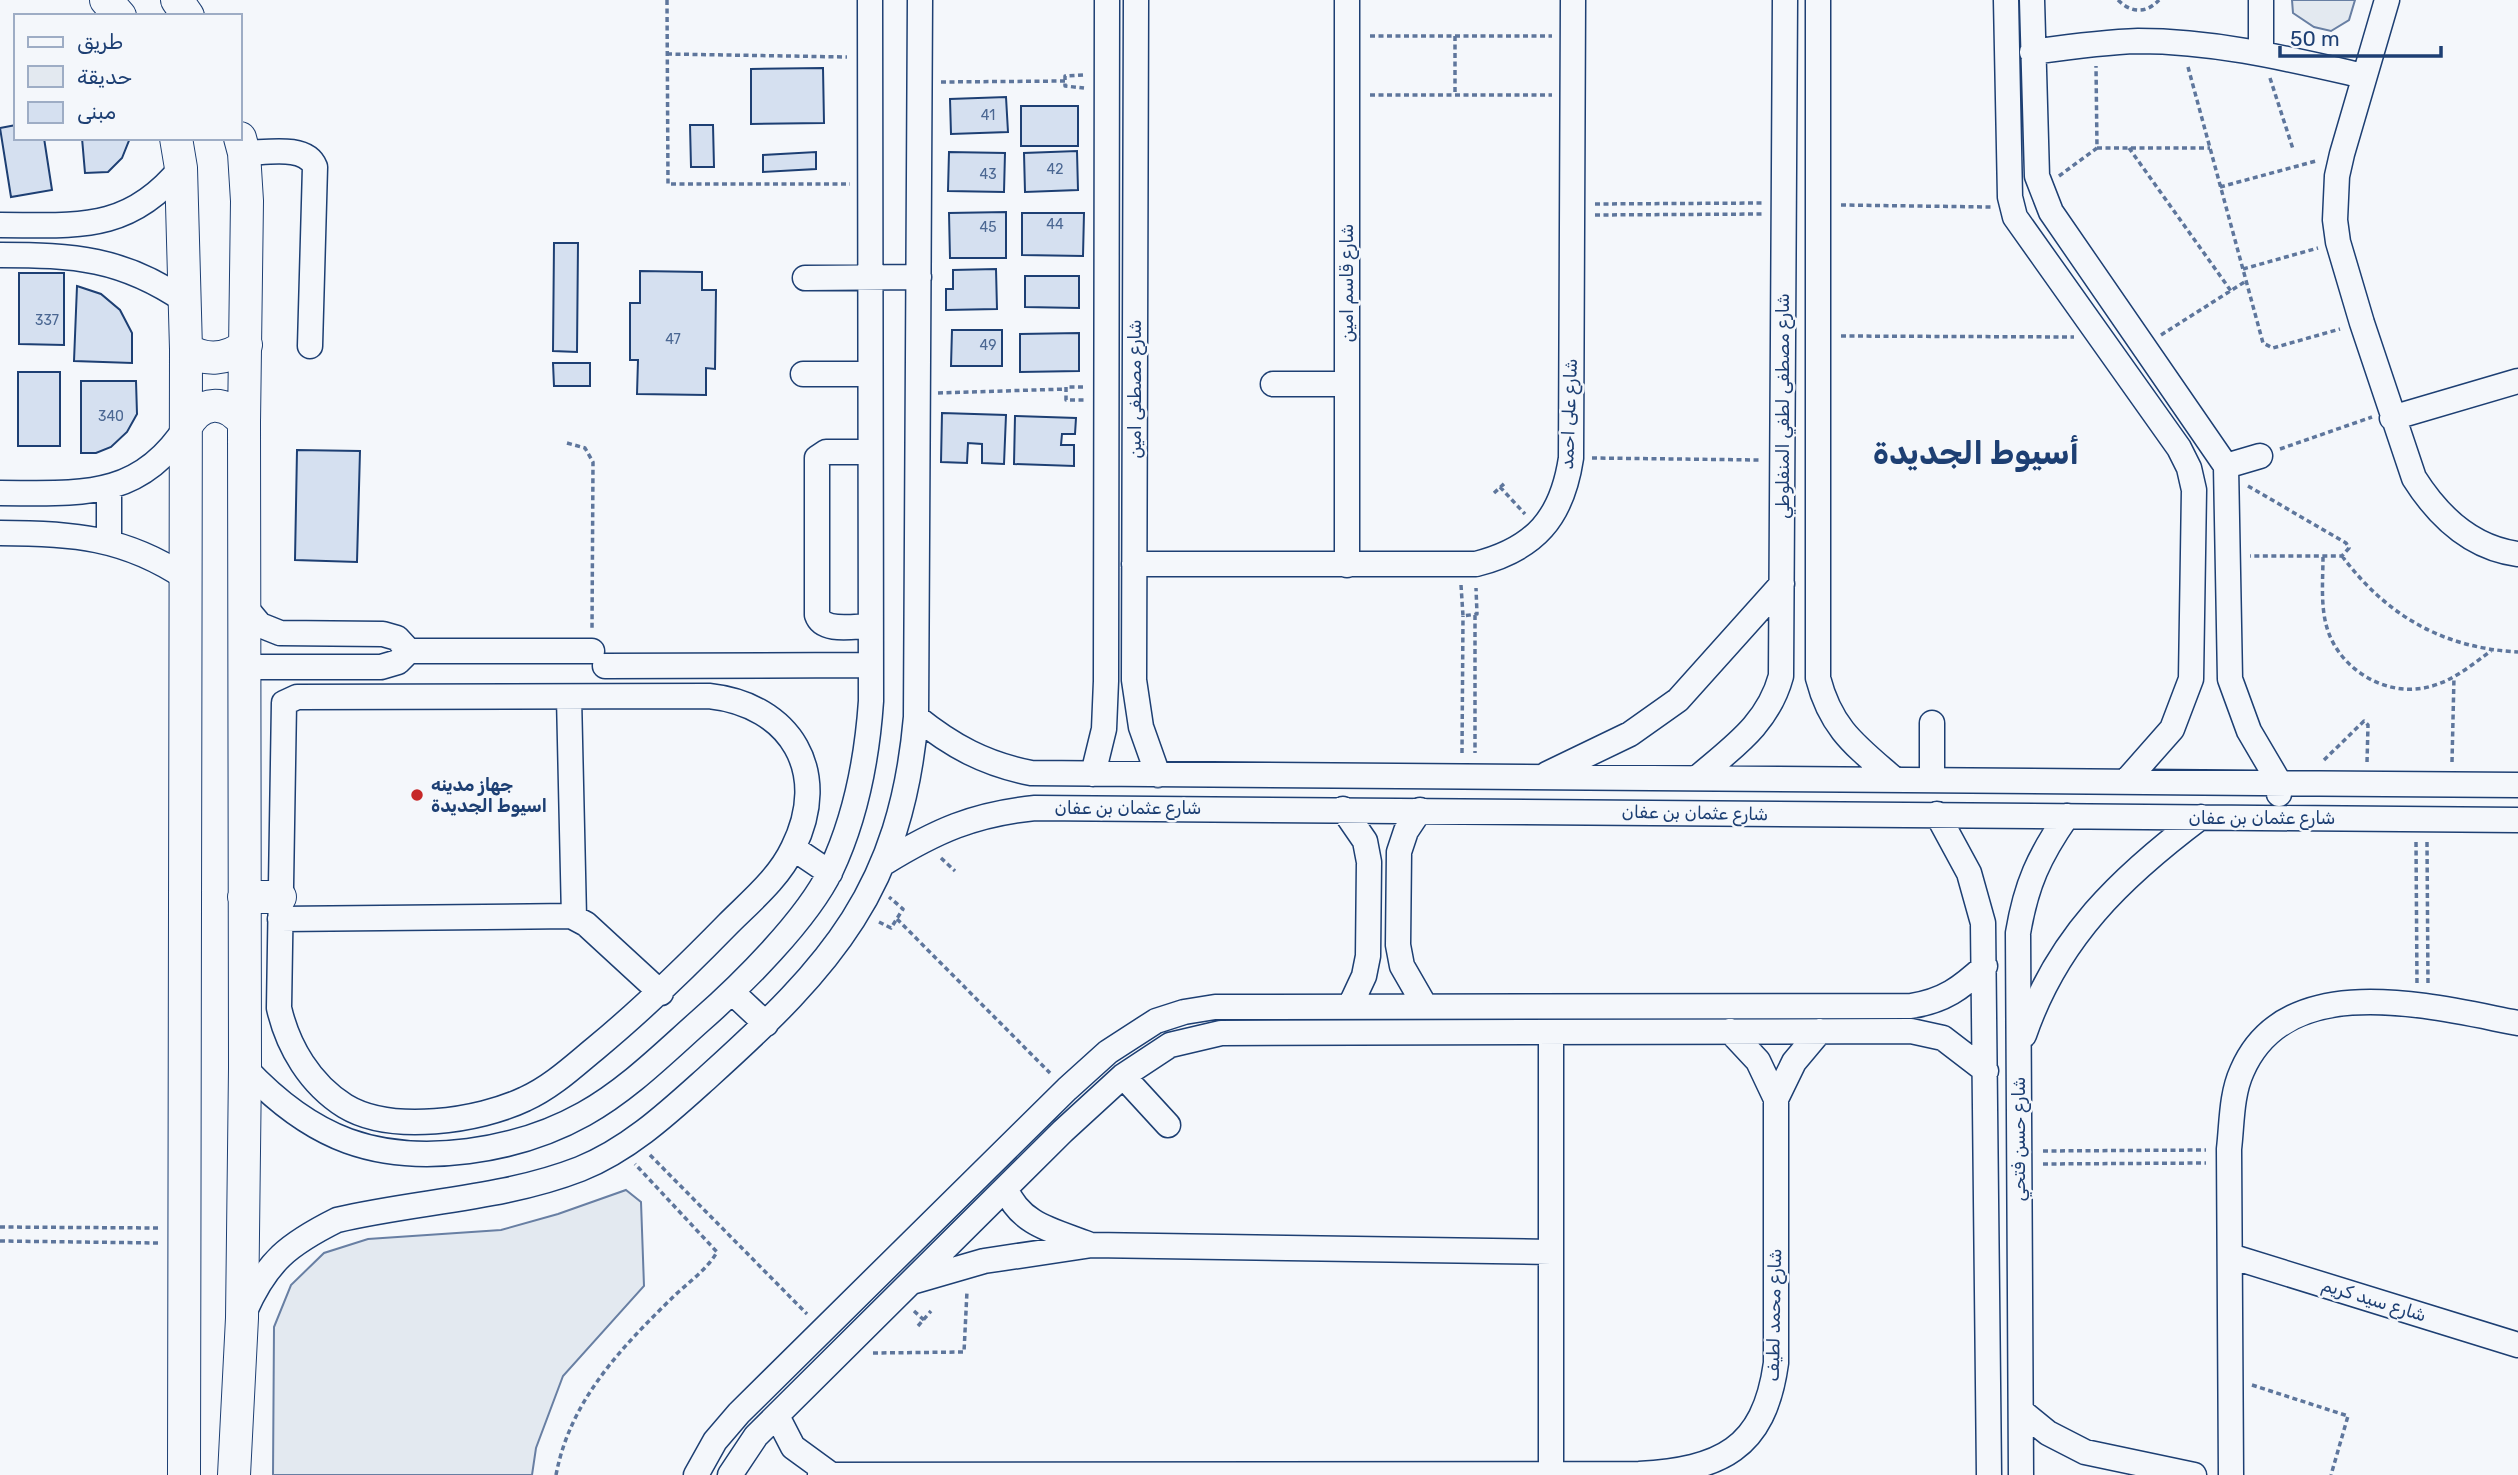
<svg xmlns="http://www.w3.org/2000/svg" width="2518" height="1475" font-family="Rubik,'Noto Sans Arabic',sans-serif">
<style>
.green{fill:#e3e9f0;stroke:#687fa3;stroke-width:2}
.building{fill:#d5e0f0;stroke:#1d3f73;stroke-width:2}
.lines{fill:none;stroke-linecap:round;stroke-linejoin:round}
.minor-casing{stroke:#1d3f73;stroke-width:27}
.major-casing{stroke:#1d3f73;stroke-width:34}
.path{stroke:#5e769c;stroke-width:3.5;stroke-dasharray:5 3.5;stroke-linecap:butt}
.minor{stroke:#f4f7fb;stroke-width:24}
.major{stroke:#f4f7fb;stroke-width:32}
.poi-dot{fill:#c62828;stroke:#f4f7fb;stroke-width:2.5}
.labels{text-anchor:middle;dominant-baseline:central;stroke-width:5;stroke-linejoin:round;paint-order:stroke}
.number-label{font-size:14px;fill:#4b6792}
.street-label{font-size:18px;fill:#1d3f73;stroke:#f4f7fb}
.poi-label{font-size:18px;font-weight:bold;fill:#1d3f73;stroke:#f4f7fb;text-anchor:start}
.town-label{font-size:32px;font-weight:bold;fill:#1d3f73;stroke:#f4f7fb}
</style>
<rect width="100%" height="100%" fill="#f4f7fb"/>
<path class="green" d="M 2292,0 L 2355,0 L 2349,20 L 2331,31 L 2314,27 L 2293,13 Z
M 626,1190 L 641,1202 L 644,1286 L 563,1376 L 536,1448 L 532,1475 L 273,1475 L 274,1327 L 291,1285 L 324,1253 L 368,1239 L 501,1230 L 558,1214 Z"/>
<path class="building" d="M 823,68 L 824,123 L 751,124 L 751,69 Z
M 1006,97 L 1008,132 L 951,134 L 950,99 Z
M 1021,106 L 1078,106 L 1078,146 L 1021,146 Z
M 16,125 L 16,138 L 44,138 L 52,190 L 11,197 L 0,128 Z
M 690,125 L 713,125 L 714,167 L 691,167 Z
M 82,138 L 130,138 L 122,158 L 108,172 L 85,173 Z
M 1077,151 L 1078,190 L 1025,192 L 1024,153 Z
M 816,152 L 816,169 L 763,172 L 763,155 Z
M 949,152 L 1005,153 L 1004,192 L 948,191 Z
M 1006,212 L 1006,258 L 950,258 L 949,213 Z
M 1022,213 L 1084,213 L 1083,256 L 1022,255 Z
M 554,243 L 578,243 L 577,352 L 553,351 Z
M 996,269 L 997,309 L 946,310 L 946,289 L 953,289 L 953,270 Z
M 640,271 L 702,272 L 702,290 L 716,290 L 715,369 L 706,368 L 706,395 L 637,394 L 638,360 L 630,360 L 630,303 L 640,303 Z
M 19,273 L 64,273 L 64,345 L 19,344 Z
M 1025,276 L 1079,276 L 1079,308 L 1025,307 Z
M 77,286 L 101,294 L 120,310 L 132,333 L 132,363 L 74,361 Z
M 952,330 L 1002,330 L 1002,366 L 951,366 Z
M 1079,333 L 1079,371 L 1020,372 L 1020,334 Z
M 553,363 L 590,363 L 590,386 L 554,386 Z
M 18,372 L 60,372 L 60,446 L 18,446 Z
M 81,381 L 136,381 L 137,414 L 127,432 L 111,447 L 96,453 L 81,453 Z
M 942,413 L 1006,415 L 1004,464 L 982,463 L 982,444 L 968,443 L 967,463 L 941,462 Z
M 1015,416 L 1076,418 L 1075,434 L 1062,434 L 1061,445 L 1074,445 L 1074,466 L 1014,464 Z
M 297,450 L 360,451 L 357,562 L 295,560 Z"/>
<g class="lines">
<g class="minor-casing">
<path id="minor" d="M 1136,0 L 1134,680 L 1141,727 L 1158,775
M 1818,0 L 1818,678 C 1831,729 1856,746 1894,779
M 2006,0 L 2010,197 L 2015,217 L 2179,448 L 2189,468 L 2194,490 L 2191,679 L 2172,729 L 2127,780
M 2032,0 L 2037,176 L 2051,212 L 2226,466 L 2230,679 L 2249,731 L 2279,782 L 2279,794
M 2261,0 L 2261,52
M 2387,0 L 2342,154 L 2337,176 L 2335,220 L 2338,242 L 2362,323 L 2414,478 C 2438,516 2471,548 2518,554
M 2032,52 C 2068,47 2103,42 2138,41 C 2216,41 2289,59 2364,76
M 244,153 C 265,153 306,144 315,167 L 310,346
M 0,225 C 76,225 128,233 181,168
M 0,255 C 74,255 122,258 185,301
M 805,278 L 919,277
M 803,374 L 870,374
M 1273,384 L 1347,384
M 2392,418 L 2518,381
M 870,452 L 826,452 L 817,458 L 817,615 C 823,633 854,626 870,626
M 2226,466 L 2260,456
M 109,487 L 109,542
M 0,493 C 77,493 139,501 186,427
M 0,533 C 71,533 125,537 186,578
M 1134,564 L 1476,564 C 1535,549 1562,518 1571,458 L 1573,0
M 1347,565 L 1347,0
M 245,607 L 260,625 L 280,633 L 383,634 L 397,638 L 409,651
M 605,666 L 870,665
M 245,667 L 381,667 L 398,662 L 409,651 L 592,651
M 709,696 C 791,705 831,772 793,848 C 779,878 751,901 728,924 C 686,967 644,1008 597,1047 C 575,1065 552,1087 525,1099 C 479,1121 391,1134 345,1106 C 310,1084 288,1047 279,1008 L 284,703 L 297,697 Z
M 569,697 L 574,917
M 916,717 C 952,746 985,764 1031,773 L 2518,785
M 1932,723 L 1932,779
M 1093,774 L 1104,729 L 1106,681 L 1107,0
M 1547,774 L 1630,734 L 1678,700 L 1782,584
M 1697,778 C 1733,747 1768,724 1781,676 L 1785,0
M 1343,809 L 1365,841 L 1369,862 L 1368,956 L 1364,976 L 1350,1006
M 1420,810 L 1406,831 L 1399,852 L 1398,945 L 1402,966 L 1425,1006
M 1937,814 L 1969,873 L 1983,923 L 1989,1475
M 793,848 L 830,873
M 884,863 C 936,831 974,814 1035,808 L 2518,820
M 280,919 L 571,916 L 586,924 L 661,993
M 733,993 L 766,1024
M 2024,1035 C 2057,938 2121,877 2201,817
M 245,1068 C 274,1099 307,1126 348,1141 C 420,1167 518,1151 584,1114 C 627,1090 663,1054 700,1021 C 741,985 807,920 831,870 C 856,817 867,759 871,701 L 870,0
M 1123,1076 L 1168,1125
M 1776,1099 L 1794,1062 L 1820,1031
M 1006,1189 C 1020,1225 1055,1231 1088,1244
M 2230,1256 L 2518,1345
M 915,1281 L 984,1261 L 1092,1245 L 1551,1252
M 245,1311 C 267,1261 289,1244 337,1220 C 418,1201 503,1199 580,1169 C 630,1149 670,1111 709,1076 C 832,965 901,889 916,717 L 920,0
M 2021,1411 L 2048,1433 L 2085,1452 L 2194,1475
M 777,1416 L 793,1447 L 830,1474
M 1551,1474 L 1551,1032
M 696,1475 L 715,1441 L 739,1413 L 1067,1089 L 1108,1052 L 1156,1021 L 1184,1012 L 1215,1007 L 1911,1006 C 1944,1001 1961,988 1985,966
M 730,1475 L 756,1436 L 1063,1131 L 1123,1076 L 1170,1045 L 1221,1033 L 1911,1031 L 1943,1038 L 1986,1071
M 820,1475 L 1639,1474 C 1720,1469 1764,1450 1776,1363 L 1776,1099 L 1758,1061 L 1730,1031
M 2021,1475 L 2018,933 C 2026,885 2039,856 2067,816
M 2231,1475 L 2229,1149 C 2232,1124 2231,1095 2242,1071 C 2287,967 2433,1007 2518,1023"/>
</g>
<g class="major-casing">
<path id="major" d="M 106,0 L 120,16
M 177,0 L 188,16
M 176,138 L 181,168 L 186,349 L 184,1475
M 186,349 C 206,362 227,360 246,345
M 186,427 C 200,400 226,399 244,423
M 244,897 L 280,897
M 234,1475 L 242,1318 L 245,1068 L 244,423 L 247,201 L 244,153 L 240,138"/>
</g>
<path class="path" d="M 667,0 L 668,184 L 850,184
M 2118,0 C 2131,13 2146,14 2159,0
M 1370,36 L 1552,36
M 1455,36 L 1455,94
M 667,54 L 847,57
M 2188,67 L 2263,343 L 2273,348 L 2340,329
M 1083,75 L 1065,76 L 1065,86 L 1084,88
M 2270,78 L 2293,149
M 941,82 L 1065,81
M 1370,95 L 1552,95
M 2097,148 L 2210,148
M 2129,148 L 2231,291
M 2059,176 L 2097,148 L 2096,66
M 2220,187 L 2316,161
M 1595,204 L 1762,203
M 1841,205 L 1991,207
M 1595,215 L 1762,214
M 2243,269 L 2318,248
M 2161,335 L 2246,281
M 1841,336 L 2074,337
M 1083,387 L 1066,387 L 1066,400 L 1085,400
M 938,393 L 1066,389
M 567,443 L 585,448 L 593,462 L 592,630
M 2280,449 L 2372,417
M 1592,458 L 1760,460
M 2248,486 L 2346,543 L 2349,548 L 2342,556 L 2250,556
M 1500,487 L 1525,514
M 1494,493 L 1506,482
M 2342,556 C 2387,616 2443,648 2518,652
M 2323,557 C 2323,580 2320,608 2328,631 C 2342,672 2390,699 2432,686 C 2454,680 2473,664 2491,651
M 1461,585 L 1463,616 L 1477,614 L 1476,588
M 1475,615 L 1475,753
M 1462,753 L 1463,616
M 2324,760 L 2364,721 L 2368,725 L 2367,763
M 2452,762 L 2454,677
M 2416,842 L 2417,985
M 2427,842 L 2428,985
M 941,858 L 955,871
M 897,919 L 1050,1073
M 879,922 L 891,928 L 903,909 L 889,897
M 2043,1151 L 2206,1150
M 650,1155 L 807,1314
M 2043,1164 L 2206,1163
M 0,1227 L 158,1228
M 0,1241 L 159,1243
M 914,1311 L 924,1320
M 918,1326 L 931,1311
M 873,1353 L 964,1352 L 967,1291
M 2252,1385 L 2348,1416 L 2331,1475
M 556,1475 C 570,1401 620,1349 672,1298 C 686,1284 707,1270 717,1252 L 635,1164"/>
<use href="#minor" class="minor"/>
<use href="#major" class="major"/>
</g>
<circle class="poi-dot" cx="417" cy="795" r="7"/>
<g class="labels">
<g class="number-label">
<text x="988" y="115">41</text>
<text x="1055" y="169">42</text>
<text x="988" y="174">43</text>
<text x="1055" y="224">44</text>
<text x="988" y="227">45</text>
<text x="47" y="320">337</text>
<text x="673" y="339">47</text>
<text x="988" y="345">49</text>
<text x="111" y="416">340</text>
</g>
<g class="street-label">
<text transform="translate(1347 283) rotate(-90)">شارع قاسم امين</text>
<text transform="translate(1135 389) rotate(-90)">شارع مصطفى امين</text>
<text transform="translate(1783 406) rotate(-90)">شارع مصطفى لطفي المنفلوطي</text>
<text transform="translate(1569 414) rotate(-88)">شارع على احمد</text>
<text x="1128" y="808">شارع عثمان بن عفان</text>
<text transform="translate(1695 813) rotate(1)">شارع عثمان بن عفان</text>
<text x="2262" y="818">شارع عثمان بن عفان</text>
<text transform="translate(2019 1139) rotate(-90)">شارع حسن فتحي</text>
<text transform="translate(2374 1300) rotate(17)">شارع سيد كريم</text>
<text transform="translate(1774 1315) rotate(-89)">شارع محمد لطيف</text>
</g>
<g class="poi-label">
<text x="431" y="785">جهاز مدينه<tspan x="431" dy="21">اسيوط الجديدة</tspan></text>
</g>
<g class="town-label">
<text x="1976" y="453">أسيوط الجديدة</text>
</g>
</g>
<rect x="14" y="14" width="228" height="126" fill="#f4f7fb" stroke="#9eadc5" stroke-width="2"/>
<rect x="28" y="37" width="35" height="10" fill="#f4f7fb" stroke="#9eadc5" stroke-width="2"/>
<text x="77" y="49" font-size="21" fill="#1d3f73">طريق</text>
<rect x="28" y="66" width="35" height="21" fill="#e3e9f0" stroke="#9eadc5" stroke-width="2"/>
<text x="77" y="84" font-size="21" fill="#1d3f73">حديقة</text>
<rect x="28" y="102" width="35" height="21" fill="#d5e0f0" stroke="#9eadc5" stroke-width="2"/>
<text x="77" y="119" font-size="21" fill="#1d3f73">مبنى</text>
<path d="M2280 46v10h161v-10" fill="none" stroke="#1d3f73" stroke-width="3.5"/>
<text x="2290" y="46" font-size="21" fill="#1d3f73" stroke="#f4f7fb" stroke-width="5" paint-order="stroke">50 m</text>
</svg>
